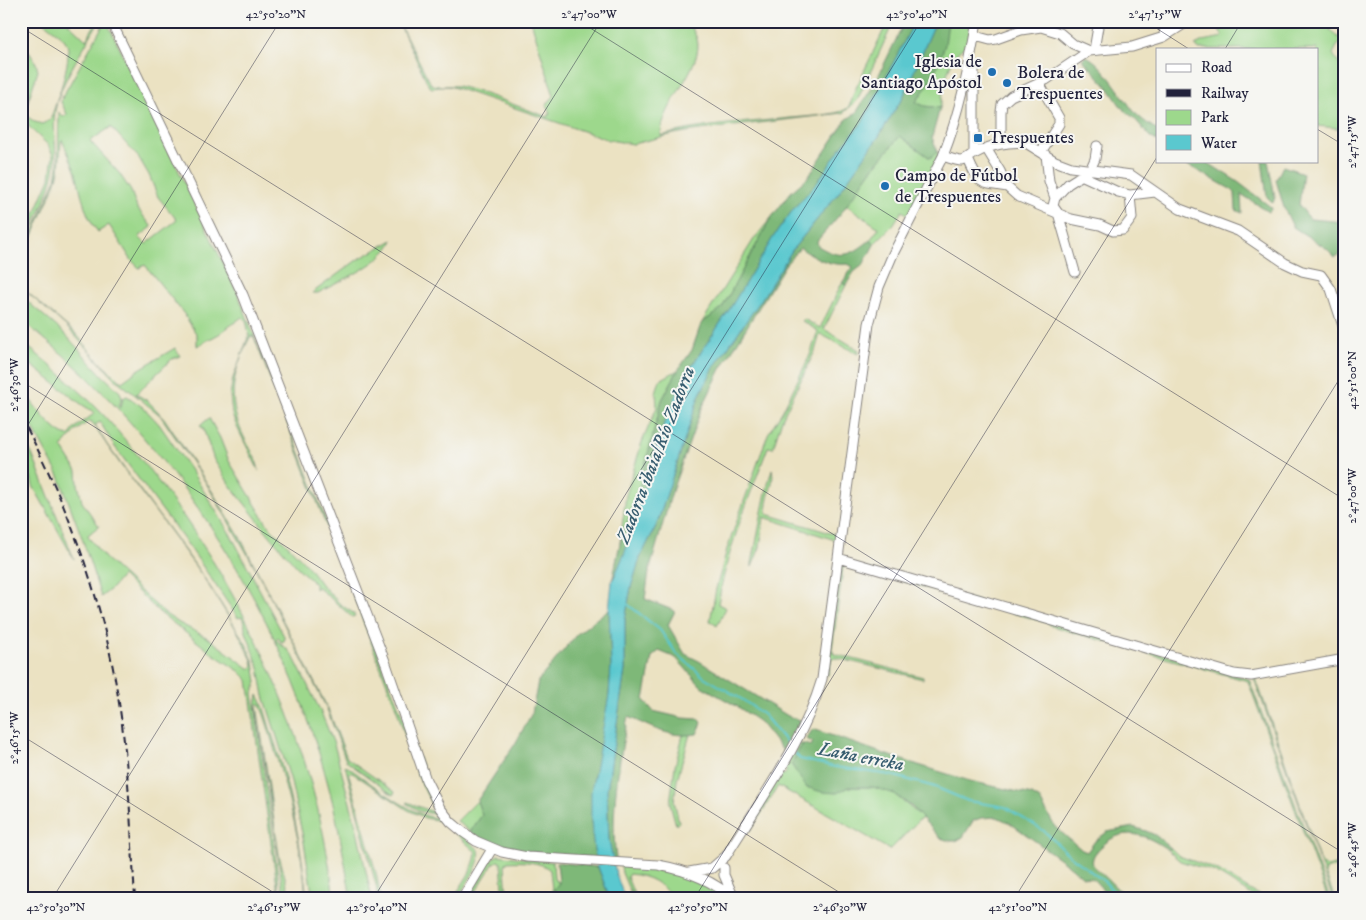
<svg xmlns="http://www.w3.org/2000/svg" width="1366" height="920" font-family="'IM FELL DW Pica',serif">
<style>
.green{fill:#9dd88c;stroke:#607d64;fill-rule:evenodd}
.forest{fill:#7eb878;stroke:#506d5a}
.water{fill:#5ac8cf;stroke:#3e7585}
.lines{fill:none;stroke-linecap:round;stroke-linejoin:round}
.stream{stroke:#5ac8cf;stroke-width:2}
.minor-casing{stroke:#86827e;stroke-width:11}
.minor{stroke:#fff;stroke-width:9}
.rail{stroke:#22223b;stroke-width:2;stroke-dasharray:8 4;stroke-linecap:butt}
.ticks{fill:none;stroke:#22223b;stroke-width:1;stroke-opacity:0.45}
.poi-dot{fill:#1f6fb2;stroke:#f6f6f2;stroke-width:2}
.labels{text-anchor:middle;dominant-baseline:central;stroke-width:4;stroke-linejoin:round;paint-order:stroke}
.poi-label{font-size:18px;fill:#22223b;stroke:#f6f6f2;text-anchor:start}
.water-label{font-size:19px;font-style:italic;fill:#365c6f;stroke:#f6f6f2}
.neatline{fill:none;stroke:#22223b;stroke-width:2}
.ticks-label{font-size:12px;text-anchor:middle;fill:#22223b}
</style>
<rect width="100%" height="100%" fill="#f6f6f2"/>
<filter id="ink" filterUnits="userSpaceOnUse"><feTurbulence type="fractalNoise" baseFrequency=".02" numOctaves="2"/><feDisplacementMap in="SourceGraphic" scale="10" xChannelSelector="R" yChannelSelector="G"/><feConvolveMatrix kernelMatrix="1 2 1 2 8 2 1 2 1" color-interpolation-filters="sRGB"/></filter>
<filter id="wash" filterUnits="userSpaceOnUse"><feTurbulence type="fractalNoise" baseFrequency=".0096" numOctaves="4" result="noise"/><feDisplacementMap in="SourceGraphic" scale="20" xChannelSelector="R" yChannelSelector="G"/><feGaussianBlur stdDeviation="1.12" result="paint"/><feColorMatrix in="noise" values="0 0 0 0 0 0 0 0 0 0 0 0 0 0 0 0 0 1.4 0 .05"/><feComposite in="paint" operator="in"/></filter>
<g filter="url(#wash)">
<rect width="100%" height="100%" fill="#ebe2c2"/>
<path class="green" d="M 42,21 L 66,21 L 86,40 L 97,21 L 99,21 C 86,45 64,77 57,102 C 50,125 59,148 54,171 C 49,198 32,226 21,252 L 21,246 L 50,178 L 53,155 L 48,145 L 31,129 L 21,116 L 21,39 L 36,63 L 38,71 L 26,107 L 28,117 L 35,122 L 42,124 L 50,120 L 52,115 C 57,100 74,55 66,42 C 61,34 49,27 42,21 Z
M 398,21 L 431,84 C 439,88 452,84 462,87 C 491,95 519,107 548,117 L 550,113 L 546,105 L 554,96 L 531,21 L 688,21 C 691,27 695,33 697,39 C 705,65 660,106 661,136 C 702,124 747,123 790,118 C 802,117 838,115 846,109 C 852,104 852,98 854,92 L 888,21 L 894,21 L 857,101 L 843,113 L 692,131 L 674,134 L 633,144 L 609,140 L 456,88 L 448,86 L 432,88 L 429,86 Z
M 948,21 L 973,21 L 969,45 C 948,51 944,88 940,108 L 924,106 L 915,102 L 921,96 Z
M 1215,21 L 1329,21 L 1331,31 L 1343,41 L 1337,46 L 1333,54 L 1345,74 L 1345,129 L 1317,126 L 1317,49 L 1198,49 L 1195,45 L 1203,41 L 1223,37 Z
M 107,22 L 238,294 L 440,813 L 438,815 L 420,811 L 406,803 L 407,802 L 433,812 L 434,810 L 417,774 L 397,710 L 254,337 L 252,336 L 250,337 C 233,371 226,399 243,435 C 248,446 257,458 259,471 L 237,427 L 232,414 L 230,395 L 233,378 L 249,335 L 246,320 L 242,317 L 219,334 L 197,346 L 197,335 L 184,314 L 145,265 L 139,268 L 132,261 L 109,225 L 98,232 C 84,215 82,194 76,173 C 72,162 67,151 62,140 L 61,141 L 59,172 L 55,184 L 21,264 L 22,258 L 56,179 L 58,168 L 59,112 L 64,117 L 67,114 L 61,102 L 63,96 L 103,25 ZM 111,127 L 139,158 L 149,175 L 158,197 L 177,220 L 146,244 L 139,237 L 152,227 L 137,208 L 131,191 L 119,173 L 90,141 Z
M 900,136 L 930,158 L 937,152 L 940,154 L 909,215 L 902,211 L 893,225 L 875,243 L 870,240 L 879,228 L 846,205 L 870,172 Z
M 771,218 L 722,308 L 701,324 L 754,239 Z
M 393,240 C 384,263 340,281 318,293 L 312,293 L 357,260 Z
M 842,283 L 846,285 L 824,329 L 859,350 L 858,354 L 820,334 L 815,351 L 782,419 L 773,448 L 768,447 C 749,498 727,549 718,604 L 726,608 L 717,626 L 710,621 L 716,589 L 727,549 L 768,434 L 783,410 L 810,355 L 818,331 L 802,321 L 804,319 L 820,328 Z
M 21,287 L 76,334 L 100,363 L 122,382 L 138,370 L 175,348 L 180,356 L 172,359 L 136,394 L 148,401 L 164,418 L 210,488 L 241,539 L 328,709 L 347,758 L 395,792 L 393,795 L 346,761 L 327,709 L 255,567 L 205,481 L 160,415 L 114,378 L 66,326 Z
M 21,296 L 64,333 L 102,375 L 120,392 L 122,397 L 119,407 L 121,407 L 123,398 L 127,396 L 144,408 L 159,424 L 192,472 L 232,537 L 285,638 L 284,641 L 281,642 L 278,637 L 276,639 C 281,646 288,648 293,656 L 320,710 L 334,744 L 356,825 L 372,899 L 351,899 C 346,871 342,844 336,817 C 299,651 210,499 90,380 C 69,359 45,339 21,320 Z
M 21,341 C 54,368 88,396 115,428 C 230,561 313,723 334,899 L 313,899 L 304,842 L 290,778 L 264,696 L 259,668 L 245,629 L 244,619 L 241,617 L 238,618 L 191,549 L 115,447 L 100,422 L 95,425 L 107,445 L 204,578 L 246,644 L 254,663 L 257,682 L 253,693 L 278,876 L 279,899 L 248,680 L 239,671 L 213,654 L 159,612 L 122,576 L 112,588 L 101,597 L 82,538 L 59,476 L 21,406 L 21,388 C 32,401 53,434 69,436 L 75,428 L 95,413 L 81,404 L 21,357 ZM 89,421 L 92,422 C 142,502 212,574 252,660 L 253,666 L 250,669 L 208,638 L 179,623 L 164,613 L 105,558 L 89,538 L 88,535 L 99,526 L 82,502 L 78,484 L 77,471 L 62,447 L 76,431 Z
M 678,370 L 662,400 L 639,488 L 620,543 L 626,495 L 642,442 L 657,407 L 656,392 L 660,380 Z
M 209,418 L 220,438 L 229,461 L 268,525 L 307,565 L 321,584 L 341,605 L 352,612 L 355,616 L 352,617 L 318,587 L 315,589 L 315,584 L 298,568 L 271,537 L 230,485 L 214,460 L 203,428 L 200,426 Z
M 21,434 L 32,454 L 74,559 L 33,486 L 30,472 L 21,457 Z
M 772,469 C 776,484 764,498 767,514 L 837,535 L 835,540 L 764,517 L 760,547 L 752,567 L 752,563 C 759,531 763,500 772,469 Z
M 843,562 L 1249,679 L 1330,899 L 1328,899 L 1248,681 L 1079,634 L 1052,626 L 1048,623 L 850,566 L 845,566 L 843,568 L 832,649 L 834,654 L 923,677 L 923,679 L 837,658 L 832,658 L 828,675 L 826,675 L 841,564 Z
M 1254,678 L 1256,679 L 1319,859 L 1324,866 L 1328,867 L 1345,862 L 1345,863 L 1326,870 L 1325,873 L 1335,899 L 1333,899 Z
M 258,695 C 264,704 267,720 271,731 C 289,785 301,842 307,899 L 306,899 C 303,848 289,799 275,751 C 270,735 266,717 259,703 L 257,705 L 279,855 L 290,896 L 284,898 L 256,705 Z
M 690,734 L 677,780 L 674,801 L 679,822 L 676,825 L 670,803 L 675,766 L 683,735 Z
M 798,744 L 805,744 L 802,745 L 791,764 L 798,773 L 836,793 L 848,787 L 873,787 L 894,794 L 923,818 L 918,821 L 890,850 L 830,815 L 778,786 L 751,830 L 748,828 L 780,774 L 784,775 L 787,771 L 784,769 Z
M 345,765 C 363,777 422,825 443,817 L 479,850 C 483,863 464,887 457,899 L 453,899 C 461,885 475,869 476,852 L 442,821 L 425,818 L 408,810 L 351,772 L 349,775 L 376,873 L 381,899 L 378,899 L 376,885 Z
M 477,801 L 482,815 L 470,832 L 457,821 Z
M 1171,848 L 1179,856 L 1215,869 L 1265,899 L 1258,899 L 1215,872 L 1180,861 L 1168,850 Z
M 498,855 L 553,862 L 554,879 L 559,883 L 554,889 L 556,899 L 553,899 L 550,870 C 541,861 520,861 507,862 L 505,866 L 507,899 L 504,899 L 501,863 L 498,861 L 493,864 L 471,899 L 467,899 L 490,861 Z
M 621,866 C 659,869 693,875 724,899 L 673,899 C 662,883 649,876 629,874 L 627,877 L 636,899 L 633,899 L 622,873 Z"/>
<path class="forest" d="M 905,21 L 915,21 L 862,123 L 843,145 L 816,184 L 795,207 L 774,236 L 729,310 L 685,376 L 625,552 L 612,582 L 620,543 L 639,488 L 662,400 L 678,370 L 692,350 L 701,324 L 722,308 L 771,218 L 791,192 L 808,177 L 846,120 L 856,113 L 875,83 Z
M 936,21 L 948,21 L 945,45 L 932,79 L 916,102 L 924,106 L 940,108 L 932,137 L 937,152 L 930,158 L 900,136 L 870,172 L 842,212 L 817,241 L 818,246 C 840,259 850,257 870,240 L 875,243 L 863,265 L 854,272 L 846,285 L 842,283 L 853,267 L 848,264 C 829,266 816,258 800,248 L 785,265 L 721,369 L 701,410 L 673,488 L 649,572 L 645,599 L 675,611 L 668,625 L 685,654 L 699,661 L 788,716 L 802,721 L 797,733 L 784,752 L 760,722 L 738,707 L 701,686 L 676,658 L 659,651 L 652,657 L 644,700 L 653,711 L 683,718 L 698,719 L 702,723 L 697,734 C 668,738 654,728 628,717 C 619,758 610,817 616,858 L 612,859 L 609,840 L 607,790 L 625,670 L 625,620 L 631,587 L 640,558 L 657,524 L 699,396 L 714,367 L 761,300 L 793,249 L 840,191 L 879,136 L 903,97 Z
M 1086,56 C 1104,63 1124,101 1138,116 C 1144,121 1151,126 1157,130 L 1157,141 L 1150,137 L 1135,119 L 1122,108 L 1107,86 L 1082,59 Z
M 1177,161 L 1205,161 L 1238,182 L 1272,208 L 1269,212 L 1241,194 L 1242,213 L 1236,210 L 1235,193 L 1232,190 L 1191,167 Z
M 1262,161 L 1268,161 L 1275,197 L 1273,203 L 1267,197 Z
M 1283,166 L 1303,173 L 1299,205 L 1310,219 L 1345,222 L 1345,252 L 1335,257 L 1326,248 L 1293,227 L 1284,208 L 1276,180 Z
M 609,609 L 611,665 L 609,695 L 591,821 L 596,858 L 504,850 L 488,844 L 470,832 L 482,815 L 477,801 L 515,744 L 532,713 L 538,681 L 577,634 Z
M 813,729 L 896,758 L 970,781 L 1032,795 L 1040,800 L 1055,827 L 1082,850 L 1087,852 L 1095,841 L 1107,832 L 1133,827 L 1146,831 L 1155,835 L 1171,848 L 1168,850 C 1146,834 1122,825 1100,848 C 1095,853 1091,858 1093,865 L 1128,899 L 1112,899 L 1093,879 L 1083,877 L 1067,864 L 1010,823 L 997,817 L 981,818 L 973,821 L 963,837 L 956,841 L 950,841 L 940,838 L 912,807 L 894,794 L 873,787 L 848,787 L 837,793 L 822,792 L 806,787 L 791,764 L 802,745 L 805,744 L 811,746 L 813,742 L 806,739 Z
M 557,862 L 598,867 L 610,899 L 603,899 L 601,894 C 589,892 584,896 573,899 C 568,900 561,899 556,899 L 554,889 L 559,883 Z"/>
<path class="water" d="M 915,21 L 936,21 L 903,97 L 879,136 L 840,191 L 793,249 L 761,300 L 714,367 L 699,396 L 657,524 L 640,558 L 631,587 L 625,620 L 625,670 L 607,790 L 609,840 L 616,874 L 625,899 L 610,899 L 598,867 L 594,850 L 591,821 L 591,792 L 609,695 L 611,665 L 609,609 L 612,582 L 625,552 L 661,431 L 685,376 L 729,310 L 774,236 L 795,207 L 816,184 L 843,145 L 862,123 Z"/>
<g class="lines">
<path class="stream" d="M 626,603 L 660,630 L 676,653 L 704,677 L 743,700 L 764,715 L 790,747
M 795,753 L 800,759 L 835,767 L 891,775 L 935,787 L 968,801 L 1005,807 L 1044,831 L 1069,855 L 1105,882 L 1120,899"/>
</g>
</g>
<g filter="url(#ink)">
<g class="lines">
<g class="minor-casing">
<path id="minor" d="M 111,21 L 243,295 L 386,664 L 426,780 L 440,808 L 451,822 L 463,832 L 476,841 L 502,852 L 527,857 L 658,865 C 686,870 712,879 733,899
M 975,36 L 990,40 L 996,39 L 1021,30 L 1041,27 L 1060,33 L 1073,44 L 1089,51
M 1164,37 L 1165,21
M 1094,50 L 1099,21
M 974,67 L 974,154
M 1039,83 L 1059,118 L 1059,124 L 1041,152
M 1001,144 L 1001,112 L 1002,104 L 1011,96 L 1046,80 L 1089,51 L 1132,47 L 1164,37 L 1184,24 L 1184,21
M 986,148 L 1000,171 L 1007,187 L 1017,196 L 1071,219 L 1100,225 L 1113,231 L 1123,230 L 1132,218 L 1130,195
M 1046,155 L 1049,181 L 1055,198 L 1053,206 L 1058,213 L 1075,272
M 943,156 C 949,158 956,161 962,161 C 968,160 971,155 976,153 C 990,145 1009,141 1026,143 L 1055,161 L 1071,167 L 1131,175 L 1180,209 L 1238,231 L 1285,263 L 1302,271 L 1321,275 L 1331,289 L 1345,332
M 968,159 C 979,185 980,183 1007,187
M 1083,176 L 1118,192 L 1130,195 L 1155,192
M 1055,198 L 1068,184 L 1090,170 L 1095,159 L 1097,146
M 838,558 C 970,596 1102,636 1234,674 L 1251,676 L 1345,659
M 724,868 L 724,875 L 733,896
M 689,872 L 712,868 L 726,856 C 761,799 803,743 822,679 L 869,324 L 879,287 L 893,254 L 943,156 C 960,113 969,67 977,21
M 462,899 L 492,849"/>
</g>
<use href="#minor" class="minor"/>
<path class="rail" d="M 21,417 C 69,507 104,602 119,703 C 129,768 131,833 135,899"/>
</g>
</g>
<path class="ticks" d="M 579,21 L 1345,500M 1145,21 L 1189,49M 21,27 L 1345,854M 1225,49 L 1242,21M 1317,129 L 1345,146M 21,381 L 850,899M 21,436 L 280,21M 21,735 L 284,899M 52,899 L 601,21M 373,899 L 921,21M 694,899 L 1157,157M 1014,899 L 1345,370M 1335,899 L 1345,883"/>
<g class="poi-dot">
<circle cx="992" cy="72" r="5"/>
<circle cx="1007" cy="83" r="5"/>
<rect x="973" y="133" width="10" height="10" rx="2.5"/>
<circle cx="885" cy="186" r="5"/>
</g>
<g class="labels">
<g class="poi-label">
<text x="982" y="62" text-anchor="end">Iglesia de<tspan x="982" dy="21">Santiago Apóstol</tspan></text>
<text x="1017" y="73">Bolera de<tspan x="1017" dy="21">Trespuentes</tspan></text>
<text x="988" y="138">Trespuentes</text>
<text x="895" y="176">Campo de Fútbol<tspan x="895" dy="21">de Trespuentes</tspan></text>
</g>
<g class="water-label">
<text transform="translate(656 455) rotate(-69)">Zadorra ibaia/Río Zadorra</text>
<text transform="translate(861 757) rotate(11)">Laña erreka</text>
</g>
</g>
<rect width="1366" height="920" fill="none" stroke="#f6f6f2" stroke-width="55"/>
<rect x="1156" y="48" width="162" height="115" fill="#f6f6f2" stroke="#a1a1a9"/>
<rect x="1166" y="64" width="25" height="8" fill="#ffffff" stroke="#a1a1a9"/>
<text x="1201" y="72" font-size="15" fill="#22223b">Road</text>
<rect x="1166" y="89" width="25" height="8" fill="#22223b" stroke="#a1a1a9"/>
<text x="1201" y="98" font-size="15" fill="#22223b">Railway</text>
<rect x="1166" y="110" width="25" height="15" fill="#9dd88c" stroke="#a1a1a9"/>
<text x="1201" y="122" font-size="15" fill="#22223b">Park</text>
<rect x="1166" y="135" width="25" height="15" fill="#5ac8cf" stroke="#a1a1a9"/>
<text x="1201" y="148" font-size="15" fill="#22223b">Water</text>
<rect x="28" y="28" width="1310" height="864" class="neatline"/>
<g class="ticks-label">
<text x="276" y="18">42°50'20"N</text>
<text x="589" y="18">2°47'00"W</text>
<text x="917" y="18">42°50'40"N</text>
<text x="1155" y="18">2°47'15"W</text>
<text transform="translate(1352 142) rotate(-90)" y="4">2°47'15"W</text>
<text transform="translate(1352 380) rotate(-90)" y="4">42°51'00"N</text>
<text transform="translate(14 385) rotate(-90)" y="4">2°46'30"W</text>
<text transform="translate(1352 496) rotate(-90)" y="4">2°47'00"W</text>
<text transform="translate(14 738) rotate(-90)" y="4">2°46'15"W</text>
<text transform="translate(1352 850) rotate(-90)" y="4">2°46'45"W</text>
<text x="56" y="911">42°50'30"N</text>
<text x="274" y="911">2°46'15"W</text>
<text x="377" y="911">42°50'40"N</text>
<text x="698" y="911">42°50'50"N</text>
<text x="840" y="911">2°46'30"W</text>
<text x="1018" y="911">42°51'00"N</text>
</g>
</svg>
